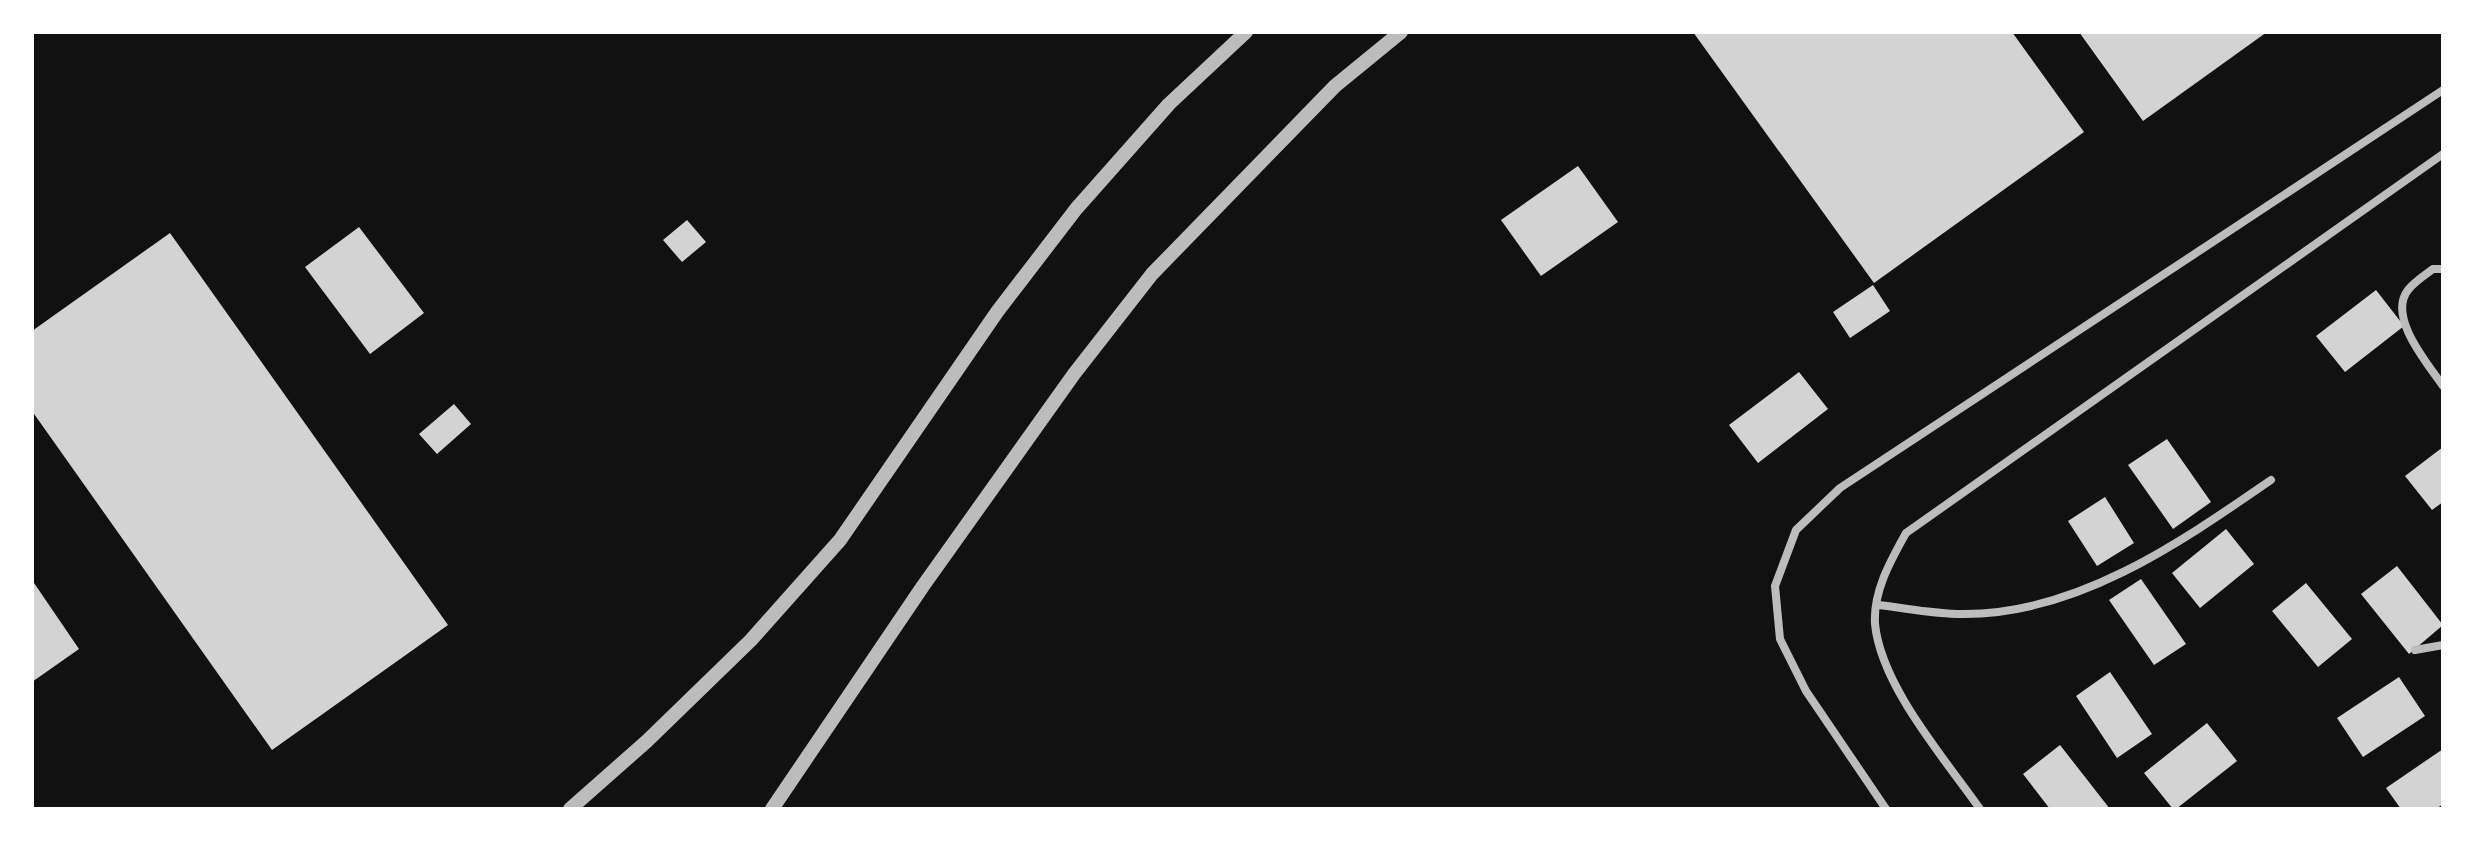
<svg xmlns="http://www.w3.org/2000/svg" width="2475" height="841" font-family="Quicksand,sans-serif">
<style>
.building{fill:#d3d3d3}
.lines{fill:none;stroke-linecap:round;stroke-linejoin:round}
.minor{stroke:#bcbcbc;stroke-width:8}
.tertiary{stroke:#bcbcbc;stroke-width:14}
</style>
<rect width="100%" height="100%" fill="#111"/>
<path class="building" d="M 1693,32 L 2012,32 L 2084,132 L 1874,283 Z
M 2079,32 L 2267,32 L 2143,121 Z
M 1578,166 L 1618,222 L 1541,276 L 1501,220 Z
M 687,220 L 706,242 L 682,262 L 663,240 Z
M 359,227 L 424,313 L 370,354 L 305,267 Z
M 170,233 L 448,625 L 272,750 L 32,411 L 32,331 Z
M 1873,285 L 1890,311 L 1850,338 L 1833,312 Z
M 2376,290 L 2404,326 L 2345,372 L 2316,336 Z
M 1799,372 L 1828,409 L 1758,463 L 1729,425 Z
M 454,404 L 471,424 L 437,454 L 419,434 Z
M 2167,439 L 2211,502 L 2173,529 L 2128,465 Z
M 2443,447 L 2443,502 L 2432,510 L 2405,476 Z
M 2105,497 L 2134,543 L 2097,566 L 2068,521 Z
M 2226,529 L 2254,564 L 2200,608 L 2172,573 Z
M 2397,566 L 2443,625 L 2409,654 L 2361,594 Z
M 2141,579 L 2186,644 L 2154,665 L 2109,600 Z
M 32,580 L 79,649 L 32,682 Z
M 2306,583 L 2352,639 L 2318,667 L 2272,611 Z
M 2110,672 L 2152,734 L 2117,758 L 2076,696 Z
M 2399,677 L 2425,716 L 2363,757 L 2337,718 Z
M 2207,723 L 2237,761 L 2176,809 L 2173,809 L 2144,773 Z
M 2060,745 L 2110,809 L 2050,809 L 2023,774 Z
M 2443,749 L 2443,804 L 2436,809 L 2401,809 L 2386,788 Z"/>
<g class="lines">
<path class="minor" d="M 2443,269 L 2433,269 C 2425,275 2414,282 2408,290 C 2387,317 2428,364 2443,386
M 1878,605 C 1905,608 1934,614 1962,614 C 2077,615 2181,542 2271,480
M 2415,650 L 2443,645
M 1886,809 L 1806,691 L 1780,639 L 1775,586 L 1796,530 L 1840,488 L 2443,90
M 1980,809 C 1945,759 1881,686 1875,624 C 1873,591 1891,560 1906,533 L 2443,154"/>
<path class="tertiary" d="M 570,809 L 647,741 L 751,640 L 840,540 L 997,312 L 1076,209 L 1169,104 L 1246,32
M 772,809 L 923,586 L 1074,374 L 1152,274 L 1335,86 L 1401,32"/>
</g>
<rect width="2475" height="841" fill="none" stroke="#ffffff" stroke-width="68"/>
</svg>
